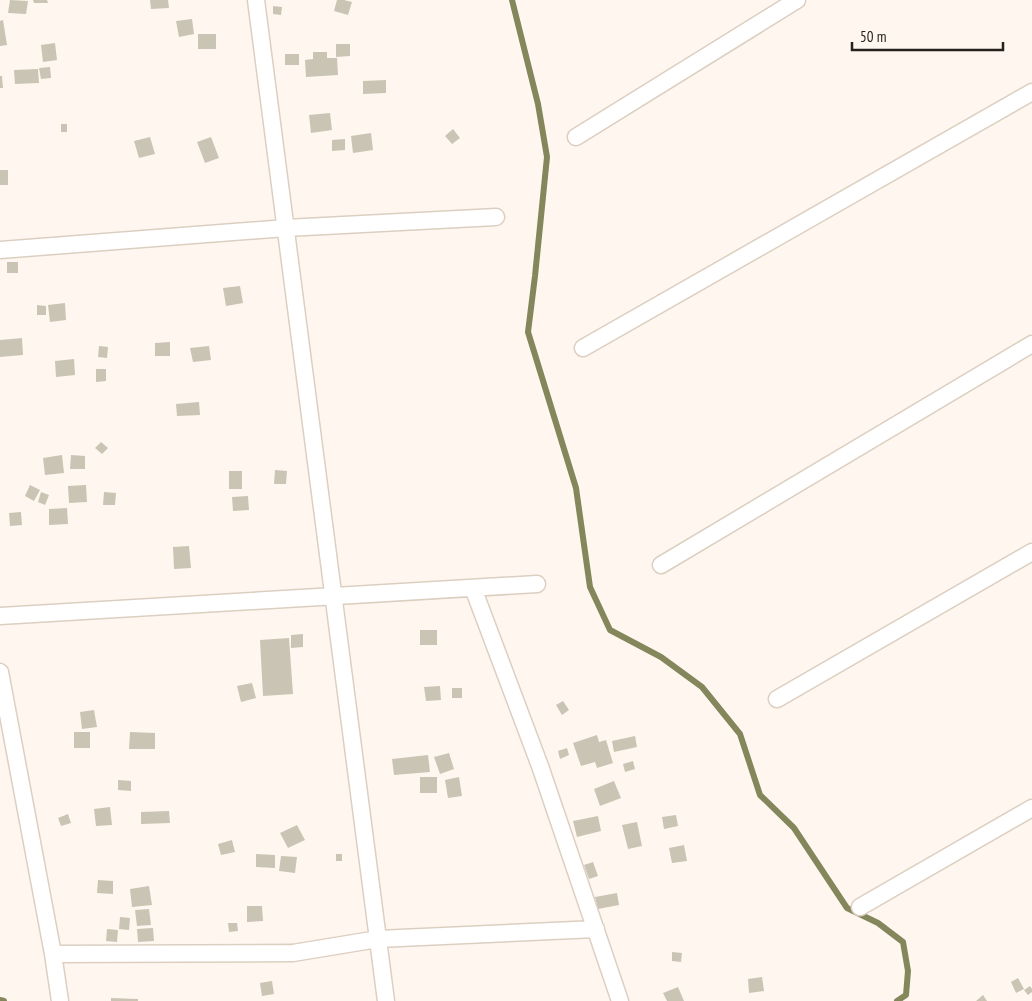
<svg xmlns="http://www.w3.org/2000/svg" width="1032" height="1001" font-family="'PT Sans Narrow',sans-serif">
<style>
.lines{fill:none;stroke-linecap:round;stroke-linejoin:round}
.stream{stroke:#84865c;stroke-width:6}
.building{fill:#c9c4b3}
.street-casing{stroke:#dccfc1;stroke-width:19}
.street{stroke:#fff;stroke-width:16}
</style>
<rect width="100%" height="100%" fill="#fff7ef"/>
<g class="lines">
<path class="stream" d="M 512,0 L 538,104 L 547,157 L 535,276 L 528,332 L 576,488 L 590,587 L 610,630 L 661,657 L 702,687 L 740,734 L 760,795 L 794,828 L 847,908 L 878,923 L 903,942 L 908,971 L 906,995 L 897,1001
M 0,1000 L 4,1001"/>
</g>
<path class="building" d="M 10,0 L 28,1 L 26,14 L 8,13 Z
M 33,0 L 47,0 L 48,3 L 34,3 Z
M 150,0 L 168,0 L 169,8 L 151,9 Z
M 337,0 L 344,0 L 352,2 L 348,15 L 334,11 Z
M 273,6 L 282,7 L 281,15 L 273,14 Z
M 192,19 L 194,34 L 179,37 L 176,21 Z
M 3,20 L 7,45 L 0,46 L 0,21 Z
M 198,34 L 216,34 L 216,49 L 198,49 Z
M 55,43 L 57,60 L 43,62 L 41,45 Z
M 336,44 L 350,44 L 350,56 L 336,57 Z
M 313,52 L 327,52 L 327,58 L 337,58 L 338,75 L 306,77 L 305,60 L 313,59 Z
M 285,54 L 299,54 L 299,65 L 285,65 Z
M 50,67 L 51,78 L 41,79 L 39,68 Z
M 38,69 L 39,83 L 15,84 L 14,70 Z
M 0,76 L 2,76 L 3,88 L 0,88 Z
M 386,80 L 386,93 L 363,94 L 363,81 Z
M 330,113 L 332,130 L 311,133 L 309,115 Z
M 61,124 L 67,124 L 67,132 L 61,132 Z
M 453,129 L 460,138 L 452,144 L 445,136 Z
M 371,133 L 373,150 L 353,153 L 351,136 Z
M 150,137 L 155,154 L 139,158 L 134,141 Z
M 211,137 L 219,158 L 205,163 L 197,142 Z
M 345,139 L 345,150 L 332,151 L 332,140 Z
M 0,170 L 8,170 L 8,185 L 0,185 Z
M 7,262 L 18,262 L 18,273 L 7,273 Z
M 240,286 L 243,303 L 226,306 L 223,288 Z
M 65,303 L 66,320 L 50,322 L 48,305 Z
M 37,305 L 46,306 L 46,315 L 37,315 Z
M 22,338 L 23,355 L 0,357 L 0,340 Z
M 170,342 L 170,356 L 155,356 L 155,343 Z
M 99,346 L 108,347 L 107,358 L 98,357 Z
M 209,346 L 211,360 L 193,362 L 190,348 Z
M 74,359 L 75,375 L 56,377 L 55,361 Z
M 96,369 L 106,369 L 106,381 L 96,382 Z
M 199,402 L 200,415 L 177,416 L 176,404 Z
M 101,442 L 108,448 L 102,454 L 95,448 Z
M 62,455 L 64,473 L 45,475 L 43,458 Z
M 71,455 L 85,456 L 85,469 L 70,469 Z
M 275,470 L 287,471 L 286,484 L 274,484 Z
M 229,471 L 242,471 L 242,489 L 229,489 Z
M 30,485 L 40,490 L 34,501 L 25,496 Z
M 86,485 L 87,502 L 69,503 L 68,486 Z
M 41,492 L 49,495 L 45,505 L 38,502 Z
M 104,492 L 116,493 L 115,505 L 103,505 Z
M 248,496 L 249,510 L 233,511 L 232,497 Z
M 67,508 L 68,524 L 49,525 L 49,509 Z
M 21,512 L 22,525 L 10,526 L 9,513 Z
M 189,546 L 191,568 L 174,569 L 173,547 Z
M 420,630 L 437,630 L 437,645 L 420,645 Z
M 303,634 L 303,647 L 291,648 L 291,635 Z
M 289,638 L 293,694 L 263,696 L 260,640 Z
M 252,683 L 256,698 L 241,702 L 237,686 Z
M 440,686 L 441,700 L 426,701 L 424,687 Z
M 452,688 L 462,688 L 462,698 L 452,698 Z
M 563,701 L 569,710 L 562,715 L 556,705 Z
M 94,710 L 97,727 L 82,729 L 80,712 Z
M 74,732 L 90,732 L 90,748 L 74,748 Z
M 130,732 L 155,733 L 155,749 L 129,749 Z
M 597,735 L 599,742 L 606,740 L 613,763 L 597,768 L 595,762 L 581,766 L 573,743 Z
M 635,736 L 637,747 L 614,752 L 612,741 Z
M 567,748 L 569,755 L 560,759 L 558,751 Z
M 449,753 L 454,769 L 440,774 L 434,757 Z
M 428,755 L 430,772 L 394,775 L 392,759 Z
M 633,761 L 635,769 L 625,772 L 623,764 Z
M 420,777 L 437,777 L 437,793 L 420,793 Z
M 459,777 L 462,796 L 448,798 L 445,780 Z
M 118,780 L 131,781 L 131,791 L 118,790 Z
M 614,781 L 621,798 L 600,806 L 594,789 Z
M 110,807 L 112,825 L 96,826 L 94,809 Z
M 169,811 L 170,823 L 141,824 L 141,812 Z
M 68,814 L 71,823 L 61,826 L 58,818 Z
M 676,815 L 678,826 L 664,829 L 662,817 Z
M 598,816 L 601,831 L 577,837 L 573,821 Z
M 637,822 L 642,846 L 628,849 L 622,825 Z
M 297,825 L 305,840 L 288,848 L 280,833 Z
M 232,840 L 235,852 L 221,855 L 218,844 Z
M 684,845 L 687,861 L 672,863 L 669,848 Z
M 256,854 L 275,855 L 275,868 L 256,867 Z
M 336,854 L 342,854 L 342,861 L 336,861 Z
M 281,856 L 297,857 L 295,873 L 279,871 Z
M 593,862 L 598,876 L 589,879 L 584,865 Z
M 98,880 L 113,881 L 113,894 L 97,893 Z
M 149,886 L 152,905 L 132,907 L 130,889 Z
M 617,893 L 619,905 L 598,909 L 595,897 Z
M 247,906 L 262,906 L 263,921 L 247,922 Z
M 149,909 L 151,925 L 137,926 L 135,910 Z
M 120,917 L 130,918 L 129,930 L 119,929 Z
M 228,923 L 237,923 L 238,931 L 229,932 Z
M 153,928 L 154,941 L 138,942 L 137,929 Z
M 107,929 L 118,930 L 117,942 L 106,941 Z
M 672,952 L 682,953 L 681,962 L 672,961 Z
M 762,977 L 764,991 L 749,993 L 748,979 Z
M 1018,978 L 1024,989 L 1016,993 L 1011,982 Z
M 272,981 L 274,994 L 262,996 L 260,983 Z
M 1030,986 L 1032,989 L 1032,992 L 1028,995 L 1024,990 Z
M 678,987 L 684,1001 L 667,1001 L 663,993 Z
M 983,995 L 987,1001 L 976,1001 Z
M 111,998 L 138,999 L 138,1001 L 111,1001 Z"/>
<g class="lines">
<g class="street-casing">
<path id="street" d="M 256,0 L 386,1001
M 576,137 L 797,0
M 0,250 L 286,228 L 496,217
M 583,348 L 1032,92
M 661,565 L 1032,344
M 473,588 L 540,766 L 620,1001
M 0,616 L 537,584
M 0,672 L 53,954 L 60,1001
M 777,699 L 1032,552
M 860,907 L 1032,808
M 53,954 L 293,953 L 378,939 L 596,929"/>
</g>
<use href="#street" class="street"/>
</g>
<path d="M852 42v8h151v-8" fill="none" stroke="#25201b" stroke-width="2.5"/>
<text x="860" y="42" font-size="15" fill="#25201b" stroke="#fff7ef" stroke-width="4" paint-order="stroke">50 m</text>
</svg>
